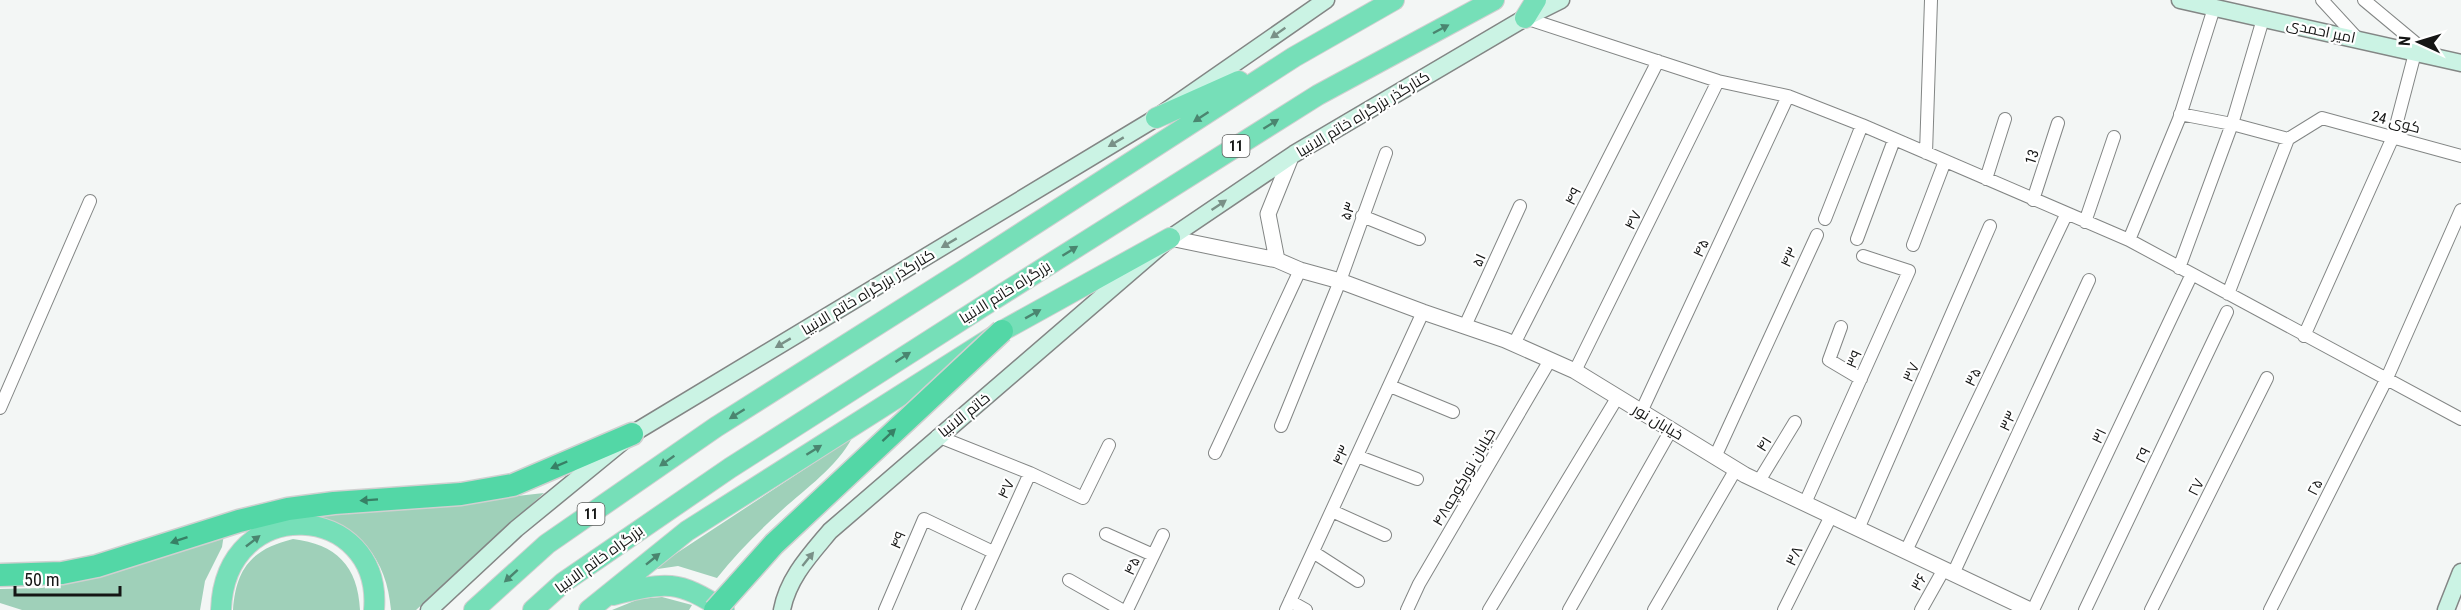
<svg xmlns="http://www.w3.org/2000/svg" width="2461" height="610" font-family="'Roboto Condensed',Cairo,sans-serif">
<style>
.green{fill:#9fd0b9}
.lines{fill:none;stroke-linecap:round;stroke-linejoin:round}
.minor-casing{stroke:#838685;stroke-width:14}
.tertiary-casing{stroke:#838685;stroke-width:17}
.secondary-casing{stroke:#838685;stroke-width:19}
.trunk-casing{stroke:#d0d0d0;stroke-width:22}
.motorway-casing{stroke:#d0d0d0;stroke-width:25}
.minor{stroke:#fff;stroke-width:12}
.tertiary{stroke:#fff;stroke-width:15}
.secondary{stroke:#cbf3e4;stroke-width:16}
.trunk{stroke:#76dfb8;stroke-width:20}
.motorway{stroke:#53d7a6;stroke-width:22}
.motorway-bridge-casing{stroke:#d0d0d0;stroke-width:25;stroke-linecap:butt}
.motorway-bridge{stroke:#53d7a6;stroke-width:22}
.oneway{fill:#4a856f}
.oneway2{fill:#799087}
.oneway3{fill:#378065}
.labels{text-anchor:middle;dominant-baseline:central;stroke-width:4.5;stroke-linejoin:round;paint-order:stroke}
.shield{fill:#fff;stroke:#5b5c5b;stroke-width:1.5}
.shield-label{font-size:14px;font-weight:bold;fill:#151615}
.street-label{font-size:15px;fill:#151615;stroke:#fff}
</style>
<rect width="100%" height="100%" fill="#f3f6f5"/>
<path class="green" d="M 852,438 C 836,468 806,488 781,511 C 758,532 736,554 717,578 L 678,566 L 651,570 Z
M 544,493 L 416,610 L 391,610 C 387,559 359,524 308,515 L 464,502 Z
M 224,534 L 222,547 L 205,581 L 200,610 L 22,610 L 0,603 L 0,589 L 42,588 L 113,573 Z
M 293,539 C 336,544 358,566 360,610 L 233,610 C 236,568 252,549 293,539 Z
M 662,597 L 692,605 L 689,610 L 612,610 L 639,599 Z"/>
<g class="lines">
<g class="minor-casing">
<path id="minor" d="M 2322,0 L 2357,38
M 2364,0 L 2430,55
M 1525,18 L 1718,81 L 1788,96 L 1862,125 L 2129,240 L 2461,419
M 2180,114 L 2232,124 L 2288,139 L 2322,118 L 2461,156
M 1926,153 L 1931,0
M 1986,179 L 2005,119
M 2033,200 L 2058,123
M 1362,216 L 1419,239
M 1825,219 L 1862,125
M 2085,222 L 2114,137
M 1857,239 L 1894,140
M 2129,240 L 2179,119 L 2214,8
M 1913,245 L 1945,161
M 2179,268 L 2232,124 L 2263,19
M 2228,294 L 2288,139
M 1465,326 L 1520,206
M 1841,327 L 1829,360 L 1861,379
M 2304,336 L 2393,137 L 2415,53
M 1514,344 L 1658,61
M 1575,371 L 1718,81
M 1390,386 L 1453,412
M 0,408 L 90,201
M 1641,412 L 1788,96
M 1281,426 L 1340,281 L 1386,153
M 937,436 L 1030,473 L 968,610
M 1215,453 L 1300,270
M 1357,456 L 1417,479
M 1715,457 L 1817,235
M 1030,473 L 1083,498 L 1109,445
M 1759,481 L 1795,422
M 1805,503 L 1909,271 L 1863,256
M 1332,511 L 1385,535
M 1858,529 L 1990,226
M 1106,534 L 1153,555
M 1906,551 L 2066,215
M 1313,552 L 1358,581
M 1953,574 L 2089,280
M 1069,580 L 1122,610
M 1290,601 L 1306,610
M 885,610 L 924,519 L 993,552
M 1127,610 L 1163,535
M 1286,610 L 1423,312
M 1407,610 L 1419,584 L 1550,360
M 1489,610 L 1617,398
M 1569,610 L 1671,430
M 1654,610 L 1736,469
M 1784,610 L 1831,516
M 1921,610 L 1944,569
M 2033,610 L 2191,276
M 2085,610 L 2227,312
M 2151,610 L 2267,378
M 2270,610 L 2387,378 L 2461,210"/>
</g>
<g class="tertiary-casing">
<path id="tertiary" d="M 1170,238 L 1277,260 L 1300,270 L 1340,281 L 1423,312 L 1505,340 L 1575,371 L 1745,475 L 2030,610
M 1277,260 L 1268,214 L 1291,157"/>
</g>
<g class="secondary-casing">
<path id="secondary" d="M 2180,0 L 2461,63
M 429,610 L 516,529 L 632,434 L 1156,118 L 1326,0
M 782,610 C 788,578 810,555 830,531 L 1170,238 L 1294,154 L 1525,18 L 1561,0
M 2446,610 L 2461,572"/>
</g>
<g class="trunk-casing">
<path id="trunk" d="M 1525,18 L 1536,0
M 1156,118 L 1239,81
M 613,595 C 666,582 677,579 724,610
M 221,610 C 225,491 383,502 374,610
M 474,610 L 547,544 L 716,427 L 964,270 L 1294,57 L 1394,0
M 533,610 L 564,582 L 730,468 L 985,305 L 1318,95 L 1494,0
M 589,610 L 687,531 L 1002,331 L 1170,238"/>
</g>
<g class="motorway-casing">
<path id="motorway" d="M 0,575 L 62,573 L 97,566 L 239,521 L 288,509 L 334,503 L 461,494 L 513,485 L 632,434"/>
</g>
<use href="#minor" class="minor"/>
<use href="#tertiary" class="tertiary"/>
<use href="#secondary" class="secondary"/>
<use href="#trunk" class="trunk"/>
<use href="#motorway" class="motorway"/>
<g class="motorway-bridge-casing">
<path id="motorway-bridge" d="M 715,610 L 774,544 L 1002,331"/>
</g>
<use href="#motorway-bridge" class="motorway-bridge"/>
</g>
<defs><path id="oneway-solid" d="M-6-.8H1V-3.2L6.5 0L1 3.2V.8H-6Z" transform="scale(1.5)"/></defs>
<g class="oneway">
<use href="#oneway-solid" transform="translate(1441 29) rotate(-28)"/>
<use href="#oneway-solid" transform="translate(1201 117) rotate(147)"/>
<use href="#oneway-solid" transform="translate(1271 124) rotate(-32)"/>
<use href="#oneway-solid" transform="translate(1070 251) rotate(-32)"/>
<use href="#oneway-solid" transform="translate(1033 314) rotate(-29)"/>
<use href="#oneway-solid" transform="translate(903 357) rotate(-33)"/>
<use href="#oneway-solid" transform="translate(737 414) rotate(148)"/>
<use href="#oneway-solid" transform="translate(814 450) rotate(-32)"/>
<use href="#oneway-solid" transform="translate(667 461) rotate(145)"/>
<use href="#oneway-solid" transform="translate(253 541) rotate(-38)"/>
<use href="#oneway-solid" transform="translate(653 559) rotate(-39)"/>
<use href="#oneway-solid" transform="translate(511 576) rotate(138)"/>
</g>
<g class="oneway2">
<use href="#oneway-solid" transform="translate(1278 33) rotate(145)"/>
<use href="#oneway-solid" transform="translate(1116 142) rotate(149)"/>
<use href="#oneway-solid" transform="translate(1219 205) rotate(-34)"/>
<use href="#oneway-solid" transform="translate(949 243) rotate(149)"/>
<use href="#oneway-solid" transform="translate(783 343) rotate(149)"/>
<use href="#oneway-solid" transform="translate(808 559) rotate(-51)"/>
</g>
<g class="oneway3">
<use href="#oneway-solid" transform="translate(889 435) rotate(-43)"/>
<use href="#oneway-solid" transform="translate(559 465) rotate(157)"/>
<use href="#oneway-solid" transform="translate(369 500) rotate(176)"/>
<use href="#oneway-solid" transform="translate(179 540) rotate(161)"/>
</g>
<g class="labels">
<g class="shield">
<rect x="1222.5" y="135" width="27" height="22" rx="4.5"/>
<rect x="577.5" y="503" width="27" height="22" rx="4.5"/>
</g>
<g class="shield-label">
<text x="1236" y="146">11</text>
<text x="591" y="514">11</text>
</g>
<g class="street-label">
<text transform="translate(2321 31) rotate(12)">امیر احمدی</text>
<text transform="translate(1363 114) rotate(-31)">کنارگذر بزرگراه خاتم الانبیا</text>
<text transform="translate(2396 122) rotate(15)">کوی 24</text>
<text transform="translate(2032 157) rotate(-72)">13</text>
<text transform="translate(1573 196) rotate(-63)">۴۹</text>
<text transform="translate(1348 211) rotate(-70)">۵۳</text>
<text transform="translate(1633 220) rotate(-64)">۴۷</text>
<text transform="translate(1701 248) rotate(-65)">۴۵</text>
<text transform="translate(1789 257) rotate(-65)">۴۳</text>
<text transform="translate(1479 260) rotate(-66)">۵۱</text>
<text transform="translate(868 292) rotate(-31)">کنارگذر بزرگراه خاتم الانبیا</text>
<text transform="translate(1005 292) rotate(-32)">بزرگراه خاتم الانبیا</text>
<text transform="translate(1854 359) rotate(-66)">۳۹</text>
<text transform="translate(1911 372) rotate(-66)">۳۷</text>
<text transform="translate(1973 377) rotate(-64)">۳۵</text>
<text transform="translate(964 415) rotate(-39)">خاتم الانبیا</text>
<text transform="translate(2008 421) rotate(-65)">۳۳</text>
<text transform="translate(1658 422) rotate(31)">خیابان نور</text>
<text transform="translate(2099 436) rotate(-65)">۳۱</text>
<text transform="translate(1764 444) rotate(-58)">۴۱</text>
<text transform="translate(1341 455) rotate(-65)">۴۳</text>
<text transform="translate(2143 455) rotate(-64)">۲۹</text>
<text transform="translate(1464 477) rotate(-60)">خیابان نورکوچه۴۸</text>
<text transform="translate(2196 487) rotate(-63)">۲۷</text>
<text transform="translate(2315 487) rotate(-63)">۲۵</text>
<text transform="translate(1006 489) rotate(-65)">۴۷</text>
<text transform="translate(898 540) rotate(-67)">۴۹</text>
<text transform="translate(1794 556) rotate(-64)">۳۸</text>
<text transform="translate(599 559) rotate(-36)">بزرگراه خاتم الانبیا</text>
<text transform="translate(1132 566) rotate(-65)">۴۵</text>
<text transform="translate(1919 582) rotate(-61)">۳۶</text>
</g>
</g>
<g transform="translate(2419 42) rotate(274)" stroke="#ffffff" stroke-width="4.5" paint-order="stroke">
<path d="M0-4.5L10 22L0 15L-10 22Z" fill="#151615"/>
<text y="-9" font-size="16" font-weight="bold" text-anchor="middle" fill="#151615">N</text>
</g>
<path d="M15 586v9h105v-9" fill="none" stroke="#151615" stroke-width="3"/>
<text x="24" y="586" font-size="18" fill="#151615" stroke="#ffffff" stroke-width="4.5" paint-order="stroke">50 m</text>
</svg>
